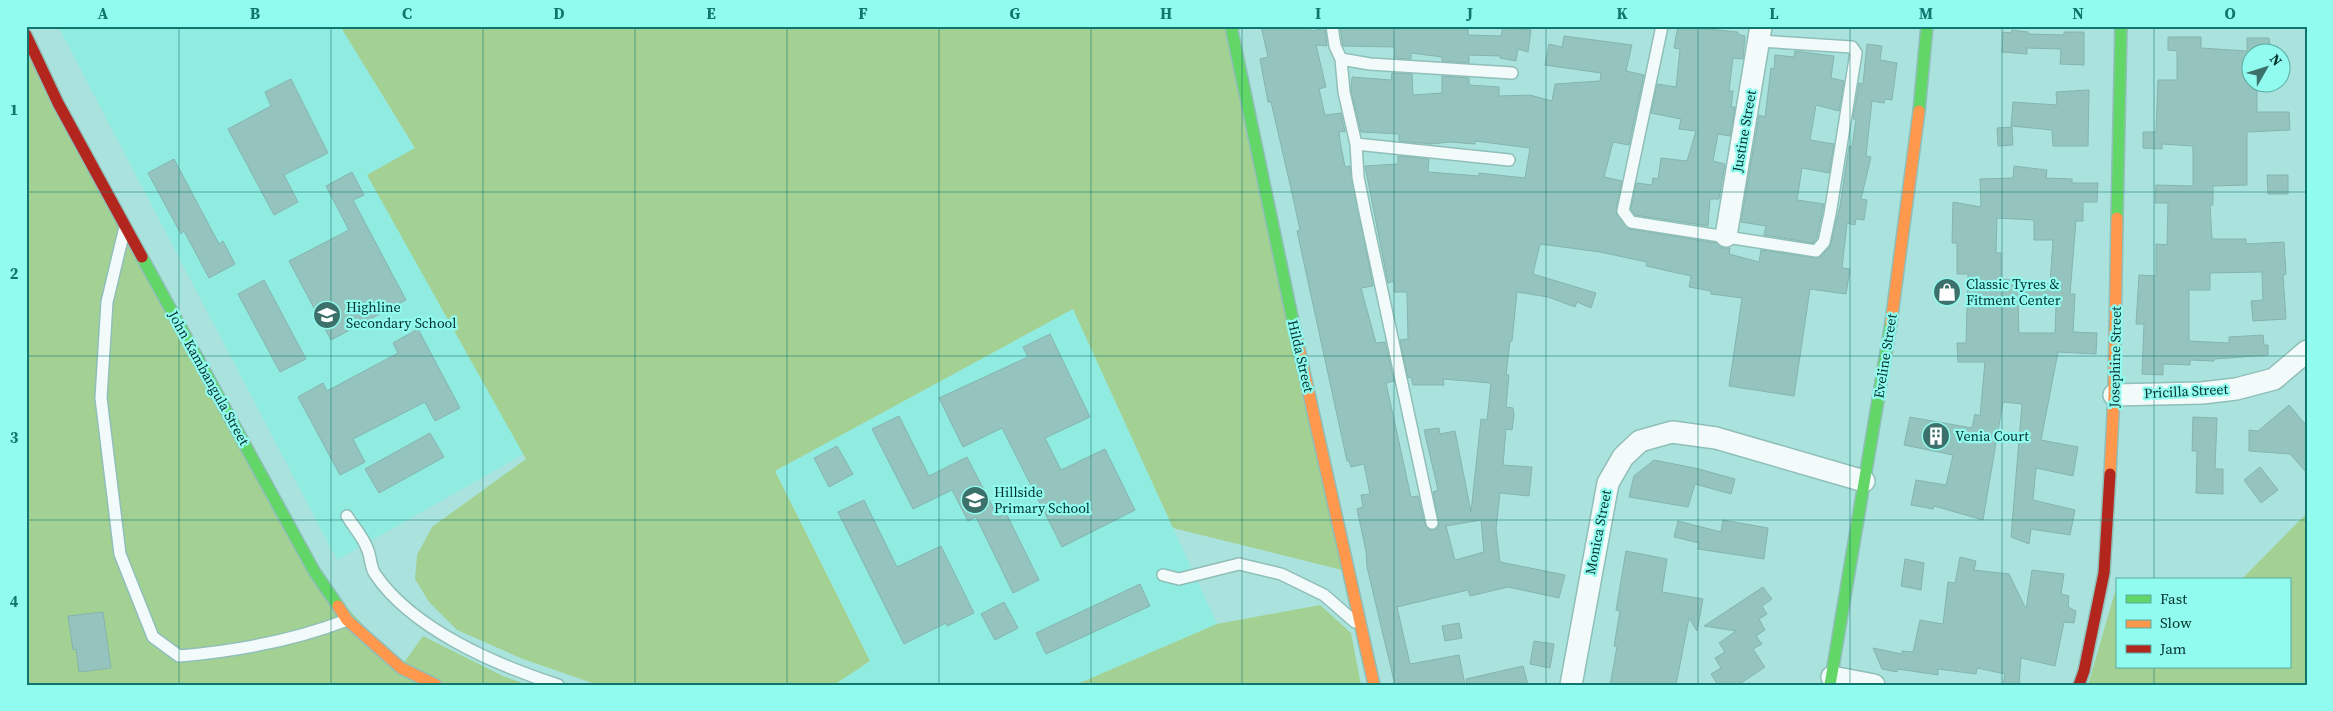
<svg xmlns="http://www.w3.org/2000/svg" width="2333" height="711" font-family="'Source Serif 4',serif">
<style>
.built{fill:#90ebe1}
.green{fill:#a3d193}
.building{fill:#95c4be;stroke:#85b4af;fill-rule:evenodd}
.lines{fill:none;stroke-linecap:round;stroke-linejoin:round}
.lane-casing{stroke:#90beb9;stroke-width:14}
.street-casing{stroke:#90beb9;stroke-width:24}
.fast-casing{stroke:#90beb9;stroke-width:14}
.slow-casing{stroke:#90beb9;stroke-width:14}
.jam-casing{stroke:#90beb9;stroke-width:14}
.lane{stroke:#f2fbfa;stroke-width:11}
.street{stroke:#f2fbfa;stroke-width:21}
.fast{stroke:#63d668;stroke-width:11}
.slow{stroke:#ff974d;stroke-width:11}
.jam{stroke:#b3261e;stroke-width:11}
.grid{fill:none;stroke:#0f766e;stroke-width:1;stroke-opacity:0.55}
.labels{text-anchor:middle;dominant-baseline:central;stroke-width:4.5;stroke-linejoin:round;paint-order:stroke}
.street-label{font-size:14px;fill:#00322e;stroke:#92fbef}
.poi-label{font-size:14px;fill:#00322e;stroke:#92fbef;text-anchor:start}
.neatline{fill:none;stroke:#0f766e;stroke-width:2}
.grid-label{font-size:16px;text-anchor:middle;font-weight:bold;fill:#0f766e}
</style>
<rect width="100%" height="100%" fill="#aae3dd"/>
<path class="built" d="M 58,26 L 340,26 L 415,149 L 367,175 L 524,454 L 337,560 Z
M 1073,309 L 1217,624 L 1075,685 L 834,685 L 870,661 L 775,471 Z"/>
<path class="green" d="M 340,26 L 1233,26 L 1350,572 L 1173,528 L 1073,309 L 775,471 L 870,661 L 834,685 L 598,685 L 523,659 L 457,630 L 429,602 L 415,579 L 417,555 L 432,527 L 526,459 L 367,175 L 415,148 Z
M 26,32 L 314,571 L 401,667 L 423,636 L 503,676 L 528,685 L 26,685 Z
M 2307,513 L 2307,685 L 2088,685 L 2117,585 L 2117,667 L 2289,667 L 2289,580 L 2241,580 Z
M 1320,605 L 1351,633 L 1361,685 L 1075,685 L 1217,624 Z"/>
<path class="building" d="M 1261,26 L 1310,26 L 1311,31 L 1325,28 L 1327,46 L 1316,45 L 1326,87 L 1319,89 L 1325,115 L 1341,113 L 1345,132 L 1339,131 L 1340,141 L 1345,167 L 1350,166 L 1373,286 L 1361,288 L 1376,343 L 1385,342 L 1394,381 L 1386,383 L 1411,497 L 1418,496 L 1425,525 L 1430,530 L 1437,529 L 1439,525 L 1433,492 L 1438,490 L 1424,430 L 1439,428 L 1440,434 L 1455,431 L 1471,512 L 1481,419 L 1487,420 L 1491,383 L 1443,379 L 1444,385 L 1413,385 L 1411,377 L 1408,378 L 1400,340 L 1408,339 L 1407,292 L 1394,292 L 1394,281 L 1388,283 L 1365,166 L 1398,164 L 1398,156 L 1429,159 L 1428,172 L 1479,176 L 1479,173 L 1525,178 L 1530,148 L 1475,141 L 1475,144 L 1450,142 L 1431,144 L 1399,141 L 1399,134 L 1361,132 L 1351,91 L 1352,77 L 1391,80 L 1392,73 L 1412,74 L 1413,95 L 1442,93 L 1442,76 L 1469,78 L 1469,85 L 1499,87 L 1499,96 L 1530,95 L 1552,101 L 1555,84 L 1600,81 L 1601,73 L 1545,65 L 1549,44 L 1562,47 L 1564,36 L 1632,45 L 1626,71 L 1644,75 L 1629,145 L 1613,142 L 1604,177 L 1622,181 L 1616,209 L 1617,215 L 1629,229 L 1716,243 L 1723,248 L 1730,248 L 1729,254 L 1759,262 L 1761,250 L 1815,258 L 1821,256 L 1830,247 L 1840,206 L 1849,146 L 1852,147 L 1856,119 L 1853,119 L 1859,83 L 1863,84 L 1867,44 L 1882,46 L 1880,60 L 1897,63 L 1892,100 L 1885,99 L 1884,103 L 1872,101 L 1866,156 L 1871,157 L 1861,199 L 1867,200 L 1864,220 L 1856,219 L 1855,225 L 1847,223 L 1842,268 L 1850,269 L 1846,294 L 1810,289 L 1794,396 L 1729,386 L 1742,298 L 1711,294 L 1711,291 L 1689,287 L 1691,276 L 1646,266 L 1647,262 L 1600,252 L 1540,244 L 1533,274 L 1596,293 L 1591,308 L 1577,302 L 1575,307 L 1548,297 L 1517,292 L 1512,341 L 1510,341 L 1506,375 L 1509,375 L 1506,407 L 1513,408 L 1514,415 L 1512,430 L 1506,429 L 1503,465 L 1532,467 L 1529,496 L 1500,493 L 1496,529 L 1500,562 L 1565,575 L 1559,598 L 1508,587 L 1470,596 L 1468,590 L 1397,607 L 1410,664 L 1459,655 L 1465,685 L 1395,685 L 1367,567 L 1366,551 L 1357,509 L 1363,507 L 1361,495 L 1370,494 L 1364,464 L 1351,467 L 1349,461 L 1347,461 L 1297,231 L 1300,230 L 1292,193 L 1271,102 L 1268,102 L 1260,59 L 1268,57 ZM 1481,520 L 1484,552 L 1455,560 L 1446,526 Z
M 1340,26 L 1468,26 L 1468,35 L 1501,36 L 1503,27 L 1531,30 L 1528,52 L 1518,49 L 1516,61 L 1500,58 L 1500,56 L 1469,55 L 1469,63 L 1442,61 L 1442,57 L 1411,53 L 1411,59 L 1394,58 L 1395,47 L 1343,46 Z
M 1678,26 L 1738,32 L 1738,34 L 1745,36 L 1743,59 L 1733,58 L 1729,91 L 1733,91 L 1731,107 L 1735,107 L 1730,136 L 1718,134 L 1713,161 L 1725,164 L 1719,199 L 1710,199 L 1708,226 L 1635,215 L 1631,209 L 1636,183 L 1652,185 L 1653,178 L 1658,179 L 1661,158 L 1687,161 L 1696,131 L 1679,129 L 1681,119 L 1651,113 L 1657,84 L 1676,87 L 1680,49 L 1674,48 Z
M 2012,30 L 2028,32 L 2028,34 L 2064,35 L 2064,32 L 2084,32 L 2084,65 L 2060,64 L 2061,49 L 2027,48 L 2027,54 L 2002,52 L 2003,32 L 2011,33 Z
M 2168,37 L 2201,37 L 2201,48 L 2247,51 L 2247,38 L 2269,38 L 2271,52 L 2250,52 L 2250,82 L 2257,82 L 2257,112 L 2289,112 L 2290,130 L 2247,132 L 2247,185 L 2213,186 L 2213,205 L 2210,205 L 2212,239 L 2246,239 L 2246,244 L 2284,242 L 2286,274 L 2283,275 L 2286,319 L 2253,321 L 2251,301 L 2263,300 L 2262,272 L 2210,273 L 2210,290 L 2189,290 L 2189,341 L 2229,343 L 2229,337 L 2263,335 L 2264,345 L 2268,345 L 2268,355 L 2214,359 L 2214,361 L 2190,360 L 2190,365 L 2163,364 L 2163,375 L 2142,374 L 2144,324 L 2136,324 L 2139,275 L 2156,276 L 2156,244 L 2167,245 L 2168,203 L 2155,203 L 2156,185 L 2193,186 L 2193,146 L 2162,144 L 2162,149 L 2143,148 L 2143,132 L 2156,132 L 2158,80 L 2177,80 L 2177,51 L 2168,50 Z
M 1795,51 L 1834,56 L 1831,78 L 1844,81 L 1839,111 L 1816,105 L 1810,140 L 1834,144 L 1829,173 L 1802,168 L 1797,200 L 1824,204 L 1817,238 L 1813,243 L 1764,235 L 1766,226 L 1741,222 L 1759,115 L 1765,117 L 1771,68 L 1774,69 L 1775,55 L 1794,57 Z
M 291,79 L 328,153 L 284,175 L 298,202 L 274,215 L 228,129 L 271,106 L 265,92 Z
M 2089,90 L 2088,146 L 2053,146 L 2052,130 L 2011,126 L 2013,102 L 2057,105 L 2056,92 Z
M 2012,127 L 2013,145 L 1998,146 L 1997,128 Z
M 174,159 L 219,244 L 223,241 L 235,264 L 209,278 L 184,231 L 181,234 L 148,173 Z
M 2014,166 L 2047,170 L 2046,178 L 2072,179 L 2072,183 L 2098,183 L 2097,202 L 2083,202 L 2083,221 L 2076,221 L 2070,294 L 2075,294 L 2073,332 L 2097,333 L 2096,354 L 2058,352 L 2041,440 L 2078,447 L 2073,476 L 2036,468 L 2033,500 L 2075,510 L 2070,535 L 2031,529 L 2029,544 L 2011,537 L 2022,404 L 2003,402 L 1983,520 L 1934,506 L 1933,509 L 1911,505 L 1916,480 L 1946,485 L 1953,455 L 1904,445 L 1910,417 L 1972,428 L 1975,414 L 1980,416 L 1985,362 L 1958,362 L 1957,343 L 1966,343 L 1968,274 L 1957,274 L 1957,243 L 1952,243 L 1953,202 L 1981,207 L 1980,179 L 2013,178 ZM 1997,218 L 2034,220 L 2034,240 L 2053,240 L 2050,284 L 2001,279 L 2001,253 L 1996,253 ZM 2018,303 L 2056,306 L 2055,333 L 2019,333 Z
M 352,172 L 364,195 L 353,200 L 406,300 L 331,340 L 289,261 L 349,230 L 326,186 Z
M 2267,175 L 2288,175 L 2288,194 L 2268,194 Z
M 264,280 L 306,359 L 280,372 L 238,294 Z
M 418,329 L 460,408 L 435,421 L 425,402 L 353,439 L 365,462 L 340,475 L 298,397 L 323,383 L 327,391 L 398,353 L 393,343 Z
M 1050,334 L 1090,417 L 1045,438 L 1061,470 L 1105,449 L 1135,510 L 1062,547 L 1002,428 L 963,447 L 939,398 L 1028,357 L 1023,347 Z
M 2289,405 L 2307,426 L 2307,473 L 2290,454 L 2249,451 L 2249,430 L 2258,431 Z
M 899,416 L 929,476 L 967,457 L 998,517 L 1006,513 L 1039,580 L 1013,593 L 976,517 L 968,521 L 952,490 L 913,509 L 872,429 Z
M 2193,417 L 2217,418 L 2215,469 L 2223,469 L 2223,494 L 2196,493 L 2197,451 L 2192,451 Z
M 430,433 L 444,457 L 379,493 L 365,469 Z
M 837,446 L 853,474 L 829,487 L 814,458 Z
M 1654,460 L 1699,469 L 1735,479 L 1731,494 L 1695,484 L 1688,507 L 1629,497 L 1634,476 Z
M 2260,467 L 2278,490 L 2261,503 L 2244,480 Z
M 864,500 L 897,567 L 941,546 L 974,613 L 947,626 L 946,623 L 904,644 L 838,512 Z
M 1723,520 L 1768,528 L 1764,559 L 1698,549 L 1699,543 L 1674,537 L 1678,521 L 1721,532 Z
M 1626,551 L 1667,559 L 1662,592 L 1703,599 L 1697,631 L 1689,618 L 1676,685 L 1610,685 L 1617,647 L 1614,646 L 1620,611 L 1616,610 Z
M 1960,557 L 1976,561 L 1974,570 L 2009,574 L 2026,609 L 2032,570 L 2064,574 L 2061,594 L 2069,596 L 2068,607 L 2076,611 L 2074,623 L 2064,622 L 2055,666 L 2021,658 L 2019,685 L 2003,685 L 2005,674 L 1977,668 L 1976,674 L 1938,669 L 1938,675 L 1898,669 L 1897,672 L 1882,669 L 1873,648 L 1902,654 L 1902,651 L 1913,652 L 1920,620 L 1943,624 L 1948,582 L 1955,583 Z
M 1905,559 L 1924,563 L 1921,590 L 1901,586 Z
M 1140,584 L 1150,606 L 1046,654 L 1036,633 Z
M 1763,587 L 1772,599 L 1762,606 L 1767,614 L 1759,619 L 1765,630 L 1756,636 L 1762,644 L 1753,649 L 1765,667 L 1738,685 L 1718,685 L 1711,674 L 1721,668 L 1715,658 L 1725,652 L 1719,643 L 1736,631 L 1704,626 Z
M 1004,602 L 1018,628 L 995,640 L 981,614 Z
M 103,612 L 111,668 L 79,672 L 76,649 L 73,650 L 68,616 Z
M 1459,623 L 1462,638 L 1445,641 L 1442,626 Z
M 1534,641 L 1554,644 L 1550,668 L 1530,664 Z
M 1523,666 L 1528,685 L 1467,685 L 1466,679 Z"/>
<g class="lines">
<g class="lane-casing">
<path id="lane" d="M 1332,26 L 1335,46 L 1341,59 L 1344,92 L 1356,144 L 1358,177 L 1365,212 L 1432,523
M 1662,26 L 1623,211 L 1631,222 L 1816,251 L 1824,242 L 1830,214 L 1856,53 L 1852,47 L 1759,41
M 1341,59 L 1370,64 L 1512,73
M 1356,144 L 1509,160
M 124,231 L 107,302 L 101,398 L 120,554 L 153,637 L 179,656 C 237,651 293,641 347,620
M 347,516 C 353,526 363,537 367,548 C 371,556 370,567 375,574 C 412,629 496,665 558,685
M 1163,575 L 1179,579 L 1239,564 L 1281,574 L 1324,595 L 1355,622"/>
</g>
<g class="street-casing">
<path id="street" d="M 1726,236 L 1761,26
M 2114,395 L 2202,393 L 2236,389 L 2274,379 L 2307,351
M 1832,677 L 1874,685
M 1571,685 L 1608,483 L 1623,457 L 1640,441 L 1672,432 L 1716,438 L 1864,481"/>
</g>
<g class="fast-casing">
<path id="fast" d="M 1233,26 L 1232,31 L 1295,331
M 1919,111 L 1927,26
M 2117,218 L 2121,26
M 142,257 L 314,571 L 338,606
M 1830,685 L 1891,323"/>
</g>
<g class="slow-casing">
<path id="slow" d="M 1891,323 L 1919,111
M 1295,331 L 1374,685
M 2110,474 L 2114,395 L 2117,218
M 338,606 L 347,620 L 401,668 L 436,685"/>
</g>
<g class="jam-casing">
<path id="jam" d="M 26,35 L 58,103 L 142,257
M 2079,685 L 2084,671 L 2104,573 L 2110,474"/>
</g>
<use href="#lane" class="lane"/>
<use href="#street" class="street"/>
<use href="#fast" class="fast"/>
<use href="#slow" class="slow"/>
<use href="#jam" class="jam"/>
</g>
<path class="grid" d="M 179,26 L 179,685M 331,26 L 331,685M 483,26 L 483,685M 635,26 L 635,685M 787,26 L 787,685M 939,26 L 939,685M 1091,26 L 1091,685M 1242,26 L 1242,685M 1394,26 L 1394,685M 1546,26 L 1546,685M 1698,26 L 1698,685M 1850,26 L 1850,685M 2002,26 L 2002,685M 2154,26 L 2154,580M 26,192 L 2307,192M 26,356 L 2307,356M 26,520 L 2307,520M 2154,667 L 2154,685"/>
<defs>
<g id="shop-disc" transform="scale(1.4375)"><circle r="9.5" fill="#3b706b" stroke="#92fbef"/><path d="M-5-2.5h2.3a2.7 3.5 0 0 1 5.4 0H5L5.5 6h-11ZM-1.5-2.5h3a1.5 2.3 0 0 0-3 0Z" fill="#fff"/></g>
<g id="school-disc" transform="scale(1.4375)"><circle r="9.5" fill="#3b706b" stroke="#92fbef"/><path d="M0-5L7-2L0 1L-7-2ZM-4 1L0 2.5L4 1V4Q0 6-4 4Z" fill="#fff"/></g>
<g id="building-disc" transform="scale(1.4375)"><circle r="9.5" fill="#3b706b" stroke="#92fbef"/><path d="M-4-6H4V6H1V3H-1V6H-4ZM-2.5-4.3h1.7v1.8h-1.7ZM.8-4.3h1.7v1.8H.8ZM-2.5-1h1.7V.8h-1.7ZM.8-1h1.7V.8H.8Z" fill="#fff"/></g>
</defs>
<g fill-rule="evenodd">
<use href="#shop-disc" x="1947" y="292"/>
<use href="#school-disc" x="327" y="315"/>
<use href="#building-disc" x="1936" y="436"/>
<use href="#school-disc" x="975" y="500"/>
</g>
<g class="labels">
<g class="street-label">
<text transform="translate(1744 131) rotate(-80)">Justine Street</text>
<text transform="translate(1301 356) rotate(77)">Hilda Street</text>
<text transform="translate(1885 356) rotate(-81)">Eveline Street</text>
<text transform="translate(2115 357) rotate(-89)">Josephine Street</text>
<text transform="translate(209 378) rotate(61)">John Kambangula Street</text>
<text transform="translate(2186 391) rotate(-3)">Pricilla Street</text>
<text transform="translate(1598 532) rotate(-79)">Monica Street</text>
</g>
<g class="poi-label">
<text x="1966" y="284">Classic Tyres &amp;<tspan x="1966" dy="16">Fitment Center</tspan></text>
<text x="346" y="307">Highline<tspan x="346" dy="16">Secondary School</tspan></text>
<text x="1955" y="436">Venia Court</text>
<text x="994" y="492">Hillside<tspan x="994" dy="16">Primary School</tspan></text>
</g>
</g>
<rect width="2333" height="711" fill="none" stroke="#92fbef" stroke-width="55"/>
<rect x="2116" y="578" width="175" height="90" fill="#92fbef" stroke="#58aba2"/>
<rect x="2126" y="595" width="25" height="8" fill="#63d668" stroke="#58aba2"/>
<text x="2160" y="604" font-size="15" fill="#00322e">Fast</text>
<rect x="2126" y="620" width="25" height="8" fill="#ff974d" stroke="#58aba2"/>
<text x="2160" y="628" font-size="15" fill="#00322e">Slow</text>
<rect x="2126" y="645" width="25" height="8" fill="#b3261e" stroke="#58aba2"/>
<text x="2160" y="654" font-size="15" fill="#00322e">Jam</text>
<g transform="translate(2266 68) rotate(51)"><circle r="24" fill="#92fbef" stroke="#58aba2"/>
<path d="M0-4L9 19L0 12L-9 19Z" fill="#3b706b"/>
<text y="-8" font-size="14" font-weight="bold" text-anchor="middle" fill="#00322e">N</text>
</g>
<rect x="28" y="28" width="2278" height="656" class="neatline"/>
<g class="grid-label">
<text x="103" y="19">A</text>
<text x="255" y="19">B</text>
<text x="407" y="19">C</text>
<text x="559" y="19">D</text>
<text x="711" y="19">E</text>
<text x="863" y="19">F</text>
<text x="1015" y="19">G</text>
<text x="1166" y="19">H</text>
<text x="1318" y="19">I</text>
<text x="1470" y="19">J</text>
<text x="1622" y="19">K</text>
<text x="1774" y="19">L</text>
<text x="1926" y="19">M</text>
<text x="2078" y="19">N</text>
<text x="2230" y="19">O</text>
<text x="14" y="115">1</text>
<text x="14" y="279">2</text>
<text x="14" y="443">3</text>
<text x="14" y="607">4</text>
</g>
</svg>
